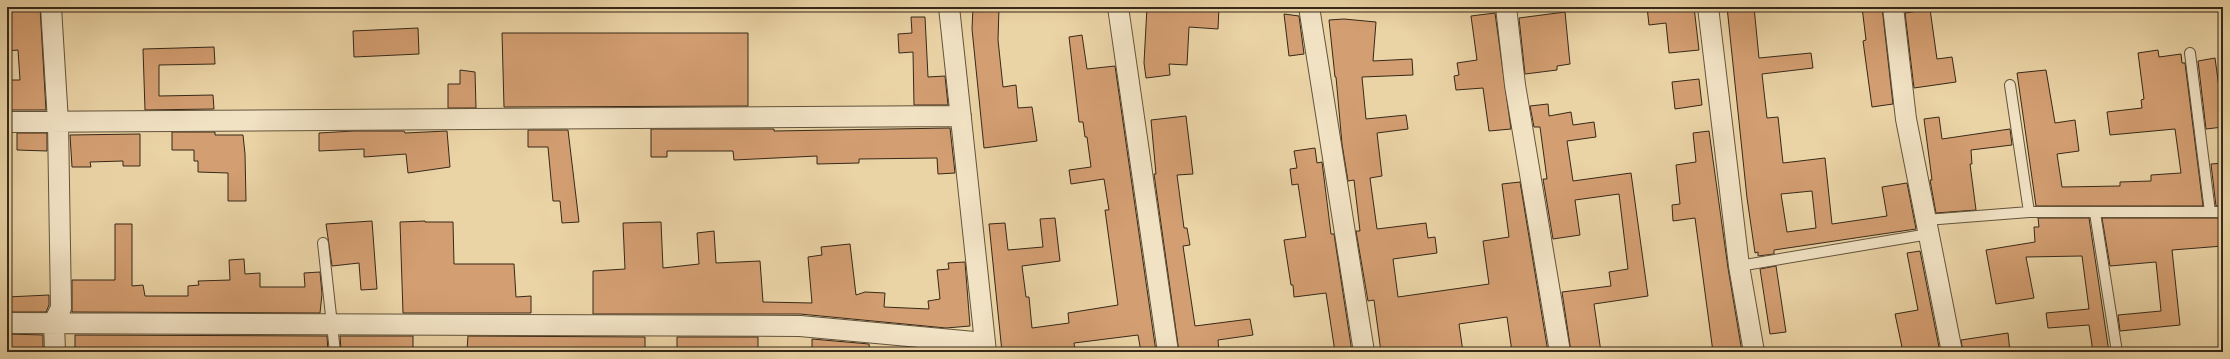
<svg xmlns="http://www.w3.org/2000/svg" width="2230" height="359" font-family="'IM FELL French Canon',serif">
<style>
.building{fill:#d39e71;stroke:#362918;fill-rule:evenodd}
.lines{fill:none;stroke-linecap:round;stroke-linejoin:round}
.lane-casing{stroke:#63543b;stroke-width:12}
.street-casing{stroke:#63543b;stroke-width:22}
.lane{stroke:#f1e2c4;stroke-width:10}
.street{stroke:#f1e2c4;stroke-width:20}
</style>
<rect width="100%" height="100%" fill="#ead3a5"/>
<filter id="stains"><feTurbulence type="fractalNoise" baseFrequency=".005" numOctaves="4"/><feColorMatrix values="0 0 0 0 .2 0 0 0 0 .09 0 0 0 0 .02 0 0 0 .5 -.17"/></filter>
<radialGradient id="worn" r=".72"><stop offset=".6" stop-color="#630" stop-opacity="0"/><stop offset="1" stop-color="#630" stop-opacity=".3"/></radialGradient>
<path class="building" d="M 7,7 L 40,7 L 46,110 L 7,110 L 7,80 L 20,80 L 18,50 L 7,51 Z
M 973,7 L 999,7 L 998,40 L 1003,87 L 1016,85 L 1018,108 L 1032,107 L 1037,141 L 984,148 L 972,29 Z
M 1147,7 L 1219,7 L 1218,29 L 1189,27 L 1187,65 L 1169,64 L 1170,75 L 1146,78 L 1144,63 Z
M 1647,7 L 1694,7 L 1699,50 L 1669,53 L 1666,23 L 1649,25 Z
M 1727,7 L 1754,7 L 1759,58 L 1811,53 L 1813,68 L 1762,74 L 1767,118 L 1778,117 L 1783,163 L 1825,158 L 1832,224 L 1887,216 L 1882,187 L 1907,183 L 1916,229 L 1774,250 L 1774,254 L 1758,256 L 1758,252 L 1755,253 L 1747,198 ZM 1812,191 L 1816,228 L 1787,232 L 1781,194 Z
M 1862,7 L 1882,7 L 1893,104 L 1872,107 L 1863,41 L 1866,40 Z
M 1930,9 L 1937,59 L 1952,57 L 1956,82 L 1914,88 L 1905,13 Z
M 1565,12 L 1570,64 L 1557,66 L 1557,70 L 1525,74 L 1519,18 Z
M 1495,13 L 1511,129 L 1489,131 L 1483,88 L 1456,90 L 1454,76 L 1459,75 L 1457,63 L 1477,60 L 1471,16 Z
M 1284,14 L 1299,16 L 1304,54 L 1289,56 Z
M 911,17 L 925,17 L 928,77 L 945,76 L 948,105 L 914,105 L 913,52 L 899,53 L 898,34 L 912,33 Z
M 1344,19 L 1376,22 L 1373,61 L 1412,59 L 1413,75 L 1362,77 L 1366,119 L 1406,115 L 1408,129 L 1377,133 L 1382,176 L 1370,178 L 1377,229 L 1426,223 L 1428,238 L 1435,237 L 1437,253 L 1393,259 L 1398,297 L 1489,284 L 1483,241 L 1509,237 L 1502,184 L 1520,182 L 1548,352 L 1512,352 L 1507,317 L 1459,324 L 1463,352 L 1381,352 L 1374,300 L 1368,301 L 1356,231 L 1360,231 L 1354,180 L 1348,181 L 1342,144 L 1336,77 L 1335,77 L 1329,20 Z
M 418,28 L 419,54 L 354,57 L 353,31 Z
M 502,33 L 748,33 L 748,106 L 504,107 Z
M 1082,35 L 1087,69 L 1115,66 L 1156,352 L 1141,352 L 1138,335 L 1074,343 L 1075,350 L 1002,352 L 989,224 L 1005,223 L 1008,250 L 1043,247 L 1040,219 L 1055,218 L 1060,261 L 1022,266 L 1026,297 L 1029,297 L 1032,328 L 1069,323 L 1068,313 L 1118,305 L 1105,210 L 1109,210 L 1104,179 L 1071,184 L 1069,170 L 1091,167 L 1087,137 L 1085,137 L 1083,122 L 1079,122 L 1069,37 Z
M 214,47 L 215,64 L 159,65 L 159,96 L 213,95 L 214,109 L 145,110 L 143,49 Z
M 2158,50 L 2159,57 L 2181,54 L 2182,63 L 2185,63 L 2203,206 L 2036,206 L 2017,73 L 2046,70 L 2055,123 L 2075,120 L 2079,151 L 2057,154 L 2062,187 L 2120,186 L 2120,182 L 2151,181 L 2151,175 L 2181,173 L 2175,129 L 2110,135 L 2107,112 L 2142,108 L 2141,100 L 2144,99 L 2138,53 Z
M 2215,58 L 2221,102 L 2223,102 L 2223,127 L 2206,129 L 2198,61 Z
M 460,70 L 475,72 L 476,108 L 448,108 L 448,84 L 460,84 Z
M 1699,79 L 1702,105 L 1675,109 L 1672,82 Z
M 1548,104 L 1549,116 L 1571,112 L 1573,125 L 1594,122 L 1596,137 L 1567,141 L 1573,181 L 1631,173 L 1648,296 L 1594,304 L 1601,352 L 1571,352 L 1562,292 L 1611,286 L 1609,272 L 1628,269 L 1619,194 L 1575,200 L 1580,235 L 1553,239 L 1543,179 L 1547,179 L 1540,127 L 1534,127 L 1530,106 Z
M 1186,116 L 1193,174 L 1177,175 L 1184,228 L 1187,228 L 1190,245 L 1183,246 L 1195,326 L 1250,319 L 1253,335 L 1218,340 L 1219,352 L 1179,352 L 1154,174 L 1156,174 L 1151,120 Z
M 1939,117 L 1942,139 L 2010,129 L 2012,145 L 1971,150 L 1972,164 L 1970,164 L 1976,210 L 1936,213 L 1930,180 L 1932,180 L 1924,119 Z
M 950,128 L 955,173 L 938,174 L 937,158 L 859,159 L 859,163 L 817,164 L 817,156 L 734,160 L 733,151 L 667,151 L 667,157 L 651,157 L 651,129 L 774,129 L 774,131 Z
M 528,130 L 568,130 L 579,222 L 562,223 L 560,201 L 553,201 L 548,147 L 528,147 Z
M 354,131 L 404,131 L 405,133 L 447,131 L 450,167 L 408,173 L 406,154 L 364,157 L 364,149 L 319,151 L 319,133 Z
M 1709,131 L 1728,268 L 1742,352 L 1713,352 L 1695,218 L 1673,221 L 1672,205 L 1680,204 L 1676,165 L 1696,162 L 1693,133 Z
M 172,132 L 215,132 L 215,135 L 243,135 L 245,154 L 246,201 L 228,201 L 228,173 L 198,172 L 198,161 L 194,161 L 194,150 L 172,150 Z
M 17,133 L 47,133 L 47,151 L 17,150 Z
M 140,134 L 140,166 L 123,166 L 123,161 L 90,162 L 91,167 L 72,167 L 70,135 Z
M 1315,148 L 1317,163 L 1322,162 L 1331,234 L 1334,234 L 1352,352 L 1335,352 L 1326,293 L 1294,297 L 1293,285 L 1291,285 L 1284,240 L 1306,237 L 1298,184 L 1292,185 L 1290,169 L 1297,168 L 1294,151 Z
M 2223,163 L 2223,206 L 2216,206 L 2211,164 Z
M 2038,218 L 2089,218 L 2109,352 L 2093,352 L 2089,325 L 2048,328 L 2046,313 L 2089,309 L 2082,256 L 2026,257 L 2034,298 L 1996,304 L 1986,250 L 2035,242 L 2034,227 L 2039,227 Z
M 2102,218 L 2223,218 L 2223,246 L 2172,250 L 2180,325 L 2120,331 L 2118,315 L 2161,311 L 2156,262 L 2110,266 Z
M 372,221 L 377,289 L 361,290 L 359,263 L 332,266 L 326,224 Z
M 425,221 L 425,222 L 453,222 L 454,264 L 514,264 L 516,297 L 531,296 L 531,313 L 403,313 L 400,222 Z
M 661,222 L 663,268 L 699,264 L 697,233 L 714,231 L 716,263 L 760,261 L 763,302 L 812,303 L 808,257 L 822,255 L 821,247 L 850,244 L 856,295 L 865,292 L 885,293 L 884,307 L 929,309 L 928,301 L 940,299 L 937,270 L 949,269 L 948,263 L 965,262 L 970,326 L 946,328 L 800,314 L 593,314 L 593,271 L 625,269 L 623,223 Z
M 115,224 L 132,224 L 132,286 L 143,285 L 145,296 L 188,296 L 188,286 L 199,285 L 198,281 L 230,280 L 229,260 L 244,259 L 245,274 L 260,273 L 260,287 L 305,287 L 304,273 L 320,272 L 322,294 L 320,313 L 72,312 L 72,280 L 115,280 Z
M 1920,251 L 1940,352 L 1903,352 L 1895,314 L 1918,310 L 1907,253 Z
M 1776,266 L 1786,332 L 1770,334 L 1760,269 Z
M 49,295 L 49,305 L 46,312 L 7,312 L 7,297 Z
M 2008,333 L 2010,352 L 1963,352 L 1961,340 Z
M 8,334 L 43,335 L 43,352 L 7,352 Z
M 75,335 L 327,336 L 328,352 L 75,352 Z
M 340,336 L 413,336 L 413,352 L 357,352 L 357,349 L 341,349 Z
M 468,336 L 645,337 L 645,352 L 467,350 Z
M 677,337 L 758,337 L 758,352 L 702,352 L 702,349 L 677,350 Z
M 812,339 L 869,344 L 870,352 L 812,352 Z"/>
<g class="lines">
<g class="lane-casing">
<path id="lane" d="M 2190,53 L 2210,212
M 2010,85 L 2029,212
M 2095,213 L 2117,352
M 1926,220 L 2029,212 L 2223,212
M 323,243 L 335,352
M 1739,266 L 1929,234"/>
</g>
<g class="street-casing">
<path id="street" d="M 51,7 L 58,122 L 61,308 L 54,322 L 55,352
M 949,7 L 986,352
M 1118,7 L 1168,352
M 1309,7 L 1364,352
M 1506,7 L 1515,85 L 1560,352
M 1708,7 L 1739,266 L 1754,352
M 1893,7 L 1906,119 L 1952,352
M 7,122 L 961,116
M 7,323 L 800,326 L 985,343"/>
</g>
<use href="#lane" class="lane"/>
<use href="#street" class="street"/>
</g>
<rect width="2230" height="359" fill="none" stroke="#ead3a5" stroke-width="24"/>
<rect x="8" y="8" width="2214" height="343" fill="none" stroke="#362918" stroke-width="2"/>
<rect x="12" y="12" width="2206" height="335" fill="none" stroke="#362918"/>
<rect width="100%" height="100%" filter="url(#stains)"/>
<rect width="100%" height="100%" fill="url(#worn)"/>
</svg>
